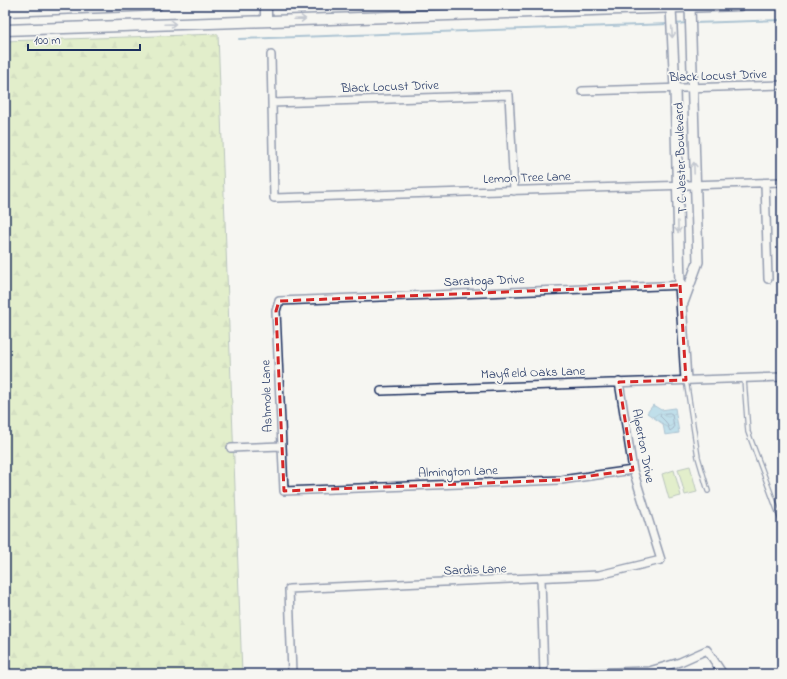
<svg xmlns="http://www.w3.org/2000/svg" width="787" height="679" font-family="'Indie Flower',sans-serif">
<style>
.forest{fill:url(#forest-firs);stroke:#728a7c}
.pitch{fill:#c9e49b;stroke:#728a7c}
.water{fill:url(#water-waves);stroke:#5788ac}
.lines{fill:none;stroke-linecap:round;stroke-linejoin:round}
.shore{stroke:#436a92;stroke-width:1}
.stream{stroke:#5788ac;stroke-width:2}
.service-casing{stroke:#1b2f5e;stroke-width:6}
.minor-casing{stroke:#1b2f5e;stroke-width:10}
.tertiary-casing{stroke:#1b2f5e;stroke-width:12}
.secondary-casing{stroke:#1b2f5e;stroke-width:13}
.service{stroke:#f6f6f2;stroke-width:3.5}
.minor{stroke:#f6f6f2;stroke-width:7}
.tertiary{stroke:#f6f6f2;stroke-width:9}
.secondary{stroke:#f6f6f2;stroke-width:10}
.oneway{stroke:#8892a8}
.marked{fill:none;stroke:#d62828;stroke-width:3;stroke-dasharray:8 5;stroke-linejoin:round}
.labels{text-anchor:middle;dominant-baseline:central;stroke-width:3.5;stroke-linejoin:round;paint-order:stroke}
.street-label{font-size:13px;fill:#1b2f5e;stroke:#f6f6f2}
</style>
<defs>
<pattern id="forest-firs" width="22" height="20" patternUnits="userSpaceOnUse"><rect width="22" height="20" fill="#c9e49b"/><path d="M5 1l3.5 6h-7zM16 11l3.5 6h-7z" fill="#acc488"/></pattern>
<pattern id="water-waves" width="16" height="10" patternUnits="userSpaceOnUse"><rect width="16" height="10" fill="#7fc3e0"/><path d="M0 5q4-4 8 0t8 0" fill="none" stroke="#679fb9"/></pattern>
</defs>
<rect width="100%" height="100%" fill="#f6f6f2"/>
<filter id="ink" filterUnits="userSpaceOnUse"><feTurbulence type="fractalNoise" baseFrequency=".025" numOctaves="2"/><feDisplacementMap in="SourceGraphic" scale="8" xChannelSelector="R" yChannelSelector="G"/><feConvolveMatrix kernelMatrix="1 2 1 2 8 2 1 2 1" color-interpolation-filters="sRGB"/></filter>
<g filter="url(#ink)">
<path class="forest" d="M 218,34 L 242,674 L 5,674 L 5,41 Z"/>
<path class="pitch" d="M 690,466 L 697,492 L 685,495 L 678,469 Z
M 674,470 L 681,496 L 669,499 L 662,474 Z"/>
<path class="water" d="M 653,405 L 661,410 L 675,408 L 679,433 L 665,435 L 663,424 L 647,413 Z"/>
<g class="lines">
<path class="shore" d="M 670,413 L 672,414 L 674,428 L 670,431 L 666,422 L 660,416 L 661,414 Z"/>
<path class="stream" d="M 694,23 L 782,20
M 674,24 L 687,23
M 239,39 L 669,24"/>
<g class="service-casing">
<path id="service" d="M 744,379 L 748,432 L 782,523
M 686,380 L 698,457 L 708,491"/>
</g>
<g class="minor-casing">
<path id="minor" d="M 271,55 L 274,198 L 782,182
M 582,91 L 782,85
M 272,103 L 509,95 L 514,191
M 765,183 L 768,279
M 381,391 L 782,377
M 231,448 L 281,446
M 633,470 L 561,480 L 284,491 L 276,311 L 279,301 L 685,285
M 541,579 L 544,674
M 292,674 L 289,589 L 599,575 L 661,560 L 633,470 L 619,382
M 551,674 L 649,671 L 680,662 L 707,650 L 723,674"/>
</g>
<g class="tertiary-casing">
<path id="tertiary" d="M 671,8 L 675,89 L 680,285 L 686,380
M 683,303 L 698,262 L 690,7"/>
</g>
<g class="secondary-casing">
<path id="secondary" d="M 266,5 L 266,20
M 5,11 L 157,5
M 5,30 L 740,5"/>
</g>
<use href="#service" class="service"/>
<use href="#minor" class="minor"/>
<use href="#tertiary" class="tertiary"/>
<use href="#secondary" class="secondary"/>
</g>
<defs><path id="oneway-shaft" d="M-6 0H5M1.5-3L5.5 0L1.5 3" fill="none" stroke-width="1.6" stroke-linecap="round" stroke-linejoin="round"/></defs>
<g class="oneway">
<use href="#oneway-shaft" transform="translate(300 19) rotate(-2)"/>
<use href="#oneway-shaft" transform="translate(170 24) rotate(-2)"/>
<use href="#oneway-shaft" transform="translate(672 32) rotate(87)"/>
<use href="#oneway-shaft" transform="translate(694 168) rotate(-92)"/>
<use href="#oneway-shaft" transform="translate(678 227) rotate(88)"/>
</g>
</g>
<path d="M0 0H787V679H0ZM 680,285 L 686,380 L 619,382 L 633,470 L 561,480 L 284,491 L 276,311 L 279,301 Z" fill="#f6f6f2" fill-opacity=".55" fill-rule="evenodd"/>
<path class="marked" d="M 680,285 L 686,380 L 619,382 L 633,470 L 561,480 L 284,491 L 276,311 L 279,301 Z"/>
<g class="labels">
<g class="street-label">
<text transform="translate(718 76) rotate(-2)">Black Locust Drive</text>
<text transform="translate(390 87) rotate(-2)">Black Locust Drive</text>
<text transform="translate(681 158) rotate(-92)">T C Jester Boulevard</text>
<text transform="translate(527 178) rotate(-2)">Lemon Tree Lane</text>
<text transform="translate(484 281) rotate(-2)">Saratoga Drive</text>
<text transform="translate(533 373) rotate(-2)">Mayfield Oaks Lane</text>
<text transform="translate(267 396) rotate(-92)">Ashmole Lane</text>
<text transform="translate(643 446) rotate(79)">Alperton Drive</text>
<text transform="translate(458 472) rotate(-2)">Almington Lane</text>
<text transform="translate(475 570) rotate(-2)">Sardis Lane</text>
</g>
</g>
<rect width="787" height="679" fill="none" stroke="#f6f6f2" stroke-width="20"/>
<rect x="10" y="10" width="767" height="659" fill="none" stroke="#1b2f5e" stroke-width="1.5" filter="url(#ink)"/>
<path d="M28 44v6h112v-6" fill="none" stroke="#1b2f5e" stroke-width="2"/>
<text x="34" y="44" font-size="12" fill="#1b2f5e" stroke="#f6f6f2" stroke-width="3" paint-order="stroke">100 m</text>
</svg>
